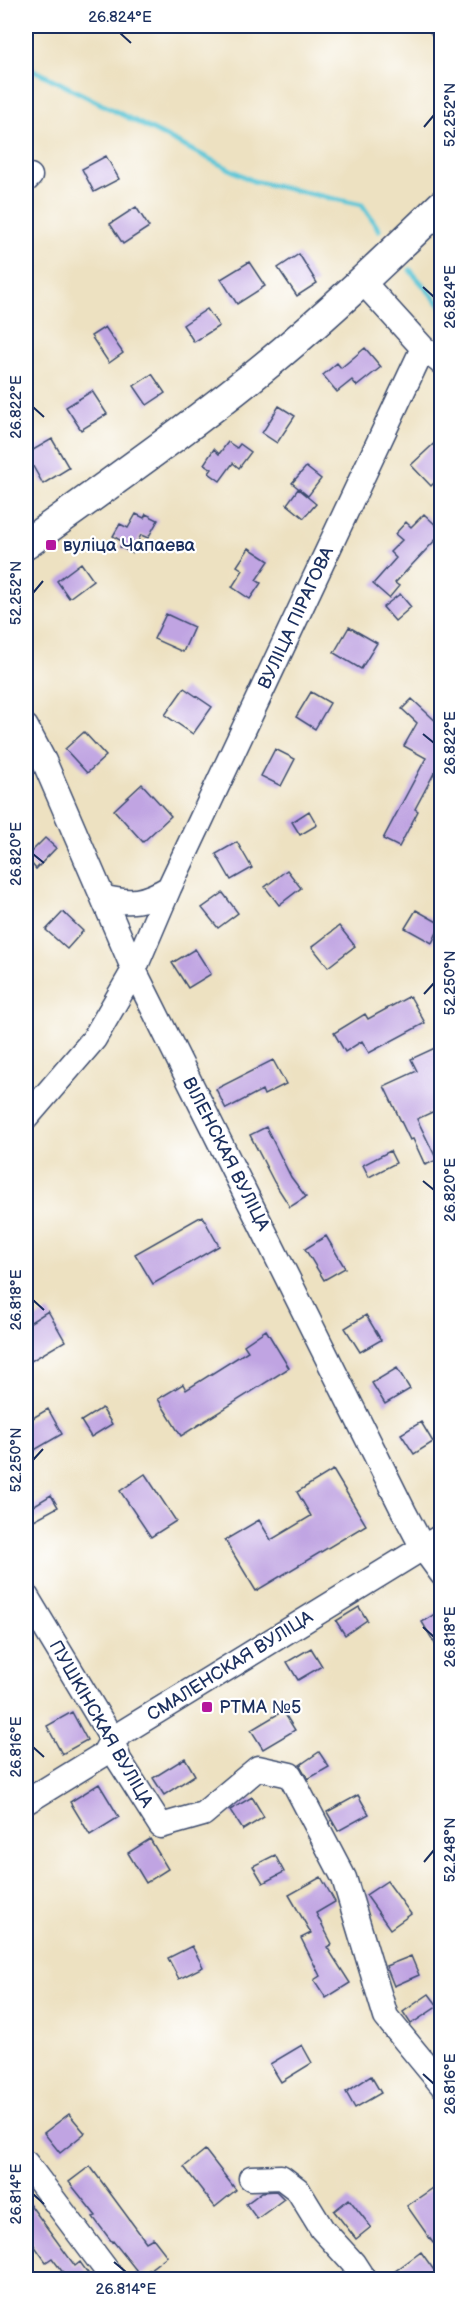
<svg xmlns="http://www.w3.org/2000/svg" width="467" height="2305" font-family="'Balsamiq Sans',sans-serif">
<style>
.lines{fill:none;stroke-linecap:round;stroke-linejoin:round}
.stream{stroke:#5cc6d7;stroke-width:5}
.building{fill:#c0a4e2}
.minor-casing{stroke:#3a4a6d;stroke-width:27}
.major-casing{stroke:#3a4a6d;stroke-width:33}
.minor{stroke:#fff;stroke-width:24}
.major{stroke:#fff;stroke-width:30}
.ticks{fill:none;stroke:#1b2f5e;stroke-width:2}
.poi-dot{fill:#b5179e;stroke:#fff;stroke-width:2}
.labels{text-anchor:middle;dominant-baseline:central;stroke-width:4.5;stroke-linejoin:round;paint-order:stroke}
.poi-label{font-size:18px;fill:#1b2f5e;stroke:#fff;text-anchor:start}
.street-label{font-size:18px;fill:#1b2f5e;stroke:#fff}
.neatline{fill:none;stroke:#1b2f5e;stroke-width:2}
.ticks-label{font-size:15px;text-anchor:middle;fill:#1b2f5e}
</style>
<rect width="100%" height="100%" fill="#fff"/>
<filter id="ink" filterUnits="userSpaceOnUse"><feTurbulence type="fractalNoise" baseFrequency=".0167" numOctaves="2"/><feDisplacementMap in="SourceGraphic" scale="12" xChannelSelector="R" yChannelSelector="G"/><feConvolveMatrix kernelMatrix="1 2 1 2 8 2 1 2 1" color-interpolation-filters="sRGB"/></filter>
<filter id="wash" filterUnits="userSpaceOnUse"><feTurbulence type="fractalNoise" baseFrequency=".008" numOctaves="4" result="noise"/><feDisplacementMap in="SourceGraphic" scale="24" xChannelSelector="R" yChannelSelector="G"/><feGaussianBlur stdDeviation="1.35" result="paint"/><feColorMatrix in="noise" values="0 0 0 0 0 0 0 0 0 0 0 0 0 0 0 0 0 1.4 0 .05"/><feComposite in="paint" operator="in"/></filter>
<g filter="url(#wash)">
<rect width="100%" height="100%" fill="#ede1c1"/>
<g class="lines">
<path class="stream" d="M 26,69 L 38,72 L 253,181 L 362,205 L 379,230
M 410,270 L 442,307"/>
</g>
<g id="blocks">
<path class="building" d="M 106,156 L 119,179 L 94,192 L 82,169 Z
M 136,207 L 149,227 L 123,244 L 110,224 Z
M 299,254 L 317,283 L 297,296 L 278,268 Z
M 249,262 L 265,286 L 237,304 L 221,279 Z
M 207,309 L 219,326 L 194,342 L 183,325 Z
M 105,327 L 123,353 L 109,363 L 91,336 Z
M 365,348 L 381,367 L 357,386 L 352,380 L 337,392 L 323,375 L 337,363 L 341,368 Z
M 152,374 L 165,393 L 147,405 L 134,386 Z
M 92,391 L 107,414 L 81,430 L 66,407 Z
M 279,406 L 295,416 L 277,443 L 262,433 Z
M 441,437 L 441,476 L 431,486 L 411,465 Z
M 52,439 L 69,468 L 43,484 L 26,454 Z
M 228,442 L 237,448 L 240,444 L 251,452 L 239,468 L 233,463 L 220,481 L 209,473 L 212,469 L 204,464 L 214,449 L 219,454 Z
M 306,467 L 321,479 L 308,496 L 292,483 Z
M 298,489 L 316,504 L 304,518 L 287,504 Z
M 136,514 L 144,518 L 146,514 L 158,520 L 148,538 L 141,535 L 132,553 L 120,547 L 123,542 L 113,536 L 120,524 L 128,528 Z
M 424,514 L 441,530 L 441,534 L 395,583 L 399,586 L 389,598 L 373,584 L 396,558 L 390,552 L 402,540 L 395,534 L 406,522 L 411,527 Z
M 249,548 L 269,561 L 256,580 L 261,583 L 250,599 L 232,587 L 243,570 L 237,566 Z
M 81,563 L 93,580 L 69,598 L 57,581 Z
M 400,594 L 411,607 L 395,621 L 383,607 Z
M 166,614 L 194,627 L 183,652 L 154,639 Z
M 349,627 L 377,643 L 361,669 L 334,653 Z
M 184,688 L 212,707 L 193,734 L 165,715 Z
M 311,692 L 330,703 L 315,729 L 296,717 Z
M 412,699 L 441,726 L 441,760 L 415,809 L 418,811 L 399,847 L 383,839 L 426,758 L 404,746 L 417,723 L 402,709 Z
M 84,732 L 106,756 L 87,773 L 65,749 Z
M 275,749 L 295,759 L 281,786 L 261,776 Z
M 142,784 L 171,816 L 143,842 L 114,810 Z
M 309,811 L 317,825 L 300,835 L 292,822 Z
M 45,838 L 56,848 L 36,869 L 26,857 Z
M 237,842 L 252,868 L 231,880 L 216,854 Z
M 287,870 L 301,888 L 279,905 L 265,887 Z
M 223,893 L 238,913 L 218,928 L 202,908 Z
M 416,910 L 441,924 L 432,943 L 405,928 Z
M 63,912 L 83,931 L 67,949 L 46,930 Z
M 339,926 L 355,946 L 328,967 L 312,947 Z
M 195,949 L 211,974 L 188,988 L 172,963 Z
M 410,996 L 425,1023 L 369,1053 L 362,1041 L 345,1052 L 334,1033 L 365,1014 L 368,1019 Z
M 437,1047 L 441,1058 L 441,1108 L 417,1119 L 437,1160 L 425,1165 L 413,1139 L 410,1140 L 384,1086 L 417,1071 L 411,1059 Z
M 273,1060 L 286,1084 L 264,1095 L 262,1090 L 226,1109 L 216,1089 Z
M 266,1127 L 291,1177 L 306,1197 L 290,1207 L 274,1182 L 250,1135 Z
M 390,1151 L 396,1163 L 369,1177 L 363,1165 Z
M 202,1216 L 219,1246 L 153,1284 L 135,1254 Z
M 326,1236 L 345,1268 L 324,1280 L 305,1249 Z
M 48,1311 L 65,1341 L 26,1364 L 26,1325 Z
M 366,1315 L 381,1340 L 360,1352 L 345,1328 Z
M 266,1330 L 289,1368 L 181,1436 L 158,1399 L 183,1384 L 186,1390 L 248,1351 L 244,1345 Z
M 397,1368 L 410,1389 L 385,1404 L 372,1383 Z
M 102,1408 L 112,1424 L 91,1437 L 81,1421 Z
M 48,1409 L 62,1434 L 26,1455 L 26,1422 Z
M 421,1422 L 433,1442 L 414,1454 L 401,1434 Z
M 333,1470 L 366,1525 L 256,1591 L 225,1540 L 259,1520 L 271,1540 L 311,1516 L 297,1492 Z
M 145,1474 L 176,1521 L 151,1537 L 120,1491 Z
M 51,1495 L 58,1507 L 34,1520 L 28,1509 Z
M 359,1607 L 367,1620 L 345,1635 L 336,1621 Z
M 441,1610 L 441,1654 L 422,1622 Z
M 311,1648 L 322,1666 L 298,1680 L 287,1662 Z
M 283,1711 L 295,1730 L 263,1749 L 251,1730 Z
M 72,1712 L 87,1740 L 62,1754 L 47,1726 Z
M 319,1752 L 329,1767 L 308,1779 L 300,1765 Z
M 185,1758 L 195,1775 L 164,1795 L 153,1778 Z
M 99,1784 L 119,1817 L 90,1835 L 70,1802 Z
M 358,1795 L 369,1814 L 338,1831 L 327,1812 Z
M 252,1797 L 264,1817 L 243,1830 L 230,1810 Z
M 150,1839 L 168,1869 L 146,1883 L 128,1853 Z
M 275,1855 L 284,1872 L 263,1883 L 253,1866 Z
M 321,1877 L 335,1902 L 316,1913 L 332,1944 L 327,1947 L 350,1983 L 326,1998 L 314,1980 L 320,1976 L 301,1938 L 311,1933 L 289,1895 Z
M 387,1881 L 411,1914 L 390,1929 L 366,1895 Z
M 192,1946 L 203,1967 L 179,1979 L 168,1958 Z
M 411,1956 L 419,1975 L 394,1986 L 386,1966 Z
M 429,1994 L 438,2006 L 411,2024 L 403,2012 Z
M 302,2045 L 312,2063 L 281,2082 L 270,2064 Z
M 371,2076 L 381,2093 L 355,2108 L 346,2092 Z
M 69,2114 L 85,2133 L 60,2153 L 44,2133 Z
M 205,2150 L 236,2190 L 215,2207 L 184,2167 Z
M 90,2166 L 146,2242 L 153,2238 L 167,2256 L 141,2276 L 113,2241 L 112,2242 L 93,2217 L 96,2216 L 69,2182 Z
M 436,2186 L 441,2196 L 441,2238 L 433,2243 L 407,2206 Z
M 276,2191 L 284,2199 L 257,2219 L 246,2204 L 262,2192 Z
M 26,2199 L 75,2266 L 80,2262 L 93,2280 L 57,2280 L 64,2274 L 52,2258 L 46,2262 L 26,2234 Z
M 349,2199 L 371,2227 L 356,2239 L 334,2211 Z
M 421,2252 L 441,2280 L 383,2280 Z"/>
</g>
</g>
<g filter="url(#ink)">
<use href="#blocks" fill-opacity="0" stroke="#3a4a6d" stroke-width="1.5"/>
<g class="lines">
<g class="minor-casing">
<path id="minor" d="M 441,26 L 442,26
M 26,180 L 30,176
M 423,348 L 442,363
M 26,727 L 44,761 L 134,970 L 404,1512 L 423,1548 L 442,1574
M 103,897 C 130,905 145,902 169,888
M 26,1118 L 94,1039 L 134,970 L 169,888 L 423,348 L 362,281
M 26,1596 L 112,1739 L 119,1760 L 161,1826 L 203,1814 L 258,1768 L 290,1775 L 344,1878 L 386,2017 L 442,2085
M 26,1802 L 104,1754 L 112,1739 L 442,1536
M 26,2163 L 114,2280
M 251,2178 L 281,2177 L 298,2190 L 322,2229 L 353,2263 L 364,2280"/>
</g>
<g class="major-casing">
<path id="major" d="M 26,544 C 109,484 194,425 274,359 C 332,311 387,258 442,205"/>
</g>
<use href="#minor" class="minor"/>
<use href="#major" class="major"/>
</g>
</g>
<path class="ticks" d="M 120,33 L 131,43M 424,127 L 434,115M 423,287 L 434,297M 33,407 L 44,417M 33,593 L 43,581M 423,734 L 434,743M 33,854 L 44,863M 424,994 L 434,983M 423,1181 L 434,1190M 33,1300 L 44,1310M 33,1460 L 43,1449M 423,1627 L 434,1637M 33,1747 L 44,1757M 424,1862 L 434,1850M 423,2074 L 434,2084M 33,2194 L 44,2204M 114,2262 L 126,2272"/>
<g class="poi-dot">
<rect x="45" y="539" width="12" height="12" rx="3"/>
<rect x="201" y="1701" width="12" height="12" rx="3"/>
</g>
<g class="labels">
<g class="poi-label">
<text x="63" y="545">вуліца Чапаева</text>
<text x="219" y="1707">РТМА №5</text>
</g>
<g class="street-label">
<text transform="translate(296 618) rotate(-65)">ВУЛІЦА ПІРАГОВА</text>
<text transform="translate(226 1154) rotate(63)">ВІЛЕНСКАЯ ВУЛІЦА</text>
<text transform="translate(230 1666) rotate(-32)">СМАЛЕНСКАЯ ВУЛІЦА</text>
<text transform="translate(101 1724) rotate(60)">ПУШКІНСКАЯ ВУЛІЦА</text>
</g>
</g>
<rect width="467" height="2305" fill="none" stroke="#fff" stroke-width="66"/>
<rect x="33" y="33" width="401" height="2239" class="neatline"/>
<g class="ticks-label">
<text x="120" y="22">26.824°E</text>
<text transform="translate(450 115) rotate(-90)" y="5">52.252°N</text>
<text transform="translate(450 297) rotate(-90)" y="5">26.824°E</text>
<text transform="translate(16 407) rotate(-90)" y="5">26.822°E</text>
<text transform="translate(16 593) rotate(-90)" y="5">52.252°N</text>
<text transform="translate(450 743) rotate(-90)" y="5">26.822°E</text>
<text transform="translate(16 854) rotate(-90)" y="5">26.820°E</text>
<text transform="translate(450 983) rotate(-90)" y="5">52.250°N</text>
<text transform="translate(450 1190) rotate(-90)" y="5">26.820°E</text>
<text transform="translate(16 1300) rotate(-90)" y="5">26.818°E</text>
<text transform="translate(16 1460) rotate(-90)" y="5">52.250°N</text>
<text transform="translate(450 1637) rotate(-90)" y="5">26.818°E</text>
<text transform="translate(16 1747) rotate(-90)" y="5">26.816°E</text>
<text transform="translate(450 1850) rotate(-90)" y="5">52.248°N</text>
<text transform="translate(450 2084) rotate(-90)" y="5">26.816°E</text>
<text transform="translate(16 2194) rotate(-90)" y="5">26.814°E</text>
<text x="126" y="2294">26.814°E</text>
</g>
</svg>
